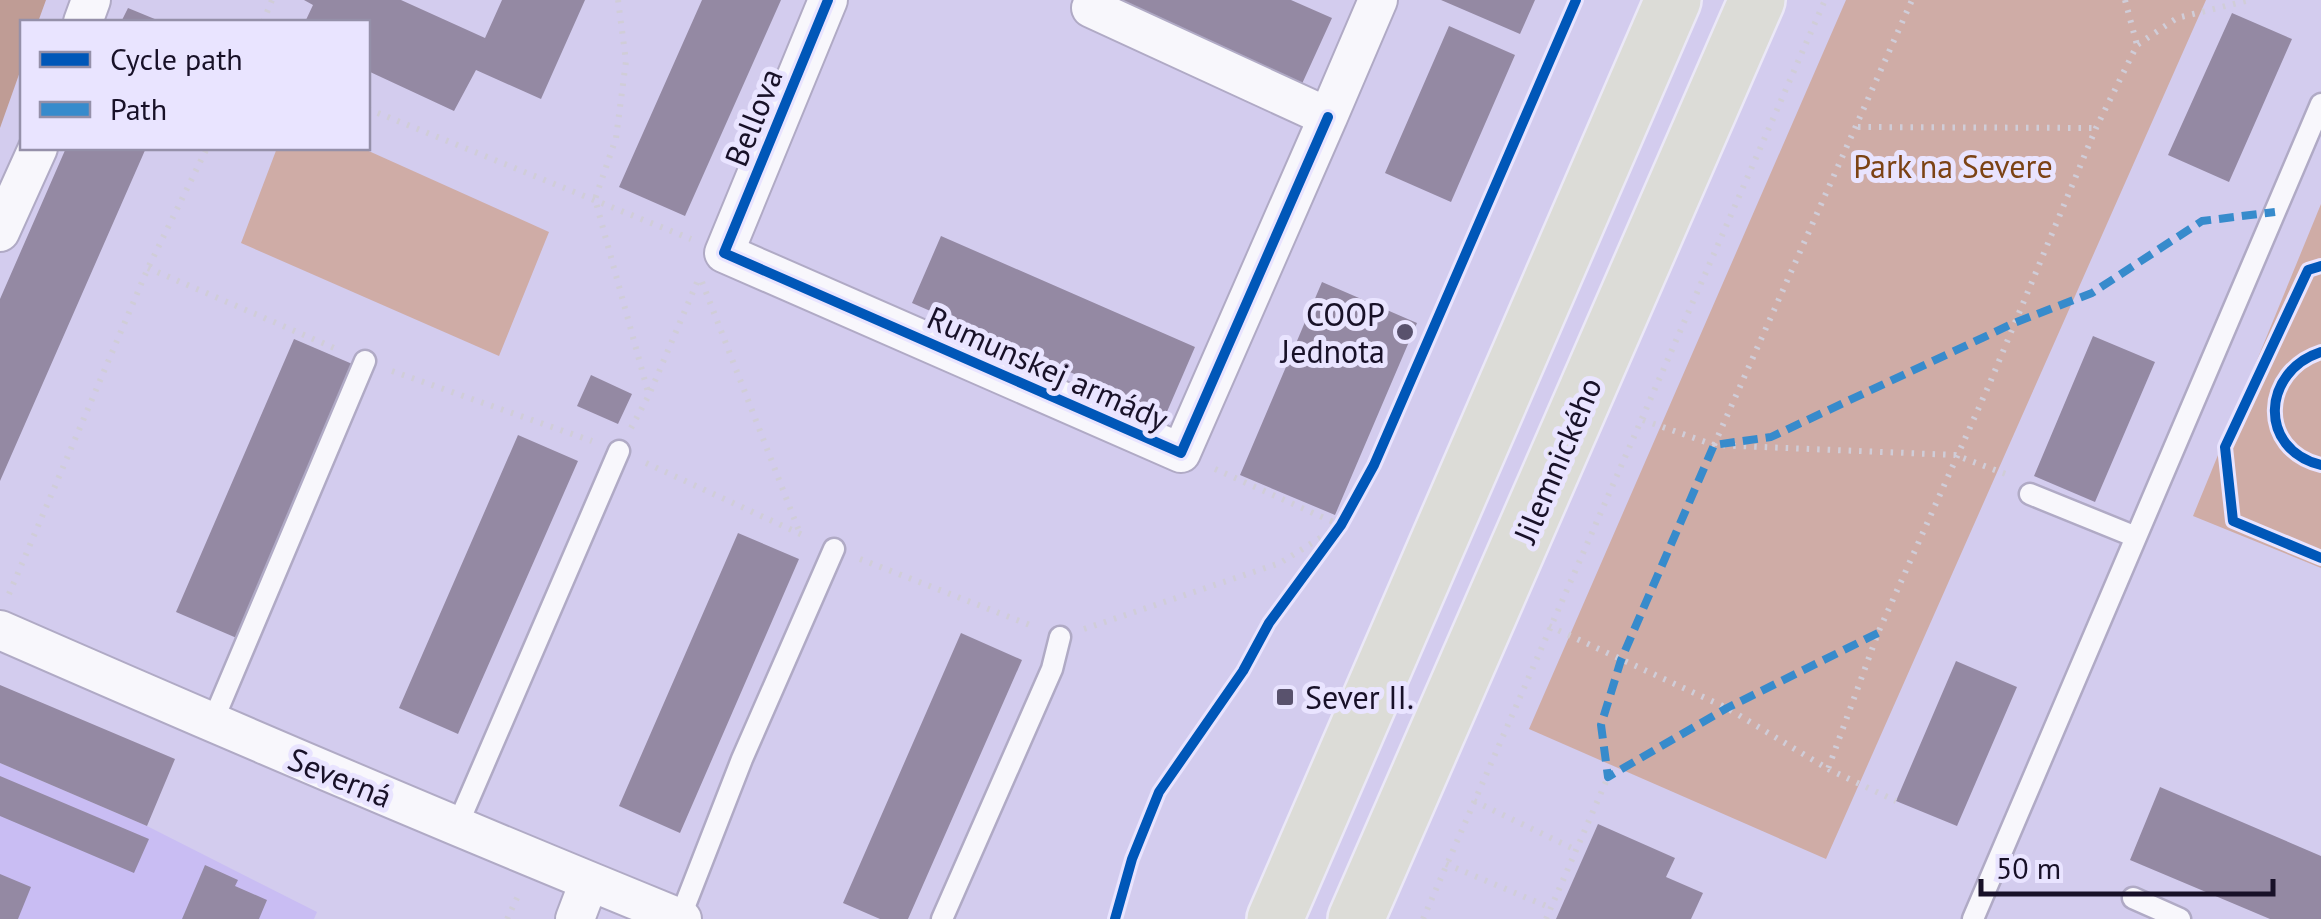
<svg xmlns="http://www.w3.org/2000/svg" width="2321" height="919" font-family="'PT Sans',sans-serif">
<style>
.built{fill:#c9bdf3}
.green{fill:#cfaca6}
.forest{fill:#bf9c95}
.building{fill:#9489a3}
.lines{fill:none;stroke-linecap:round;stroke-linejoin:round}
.service-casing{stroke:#b0aac5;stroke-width:25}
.minor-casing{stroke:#b0aac5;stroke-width:42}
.primary-casing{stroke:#ebe8f7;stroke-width:60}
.path{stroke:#d0cdd8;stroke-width:6;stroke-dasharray:2.5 8;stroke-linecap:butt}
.service{stroke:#f8f7fc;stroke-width:20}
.minor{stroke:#f8f7fc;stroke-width:38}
.primary{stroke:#dcdcd7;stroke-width:55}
.quiet{stroke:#378bcc;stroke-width:8;stroke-dasharray:15 8;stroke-linecap:butt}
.cycleway-casing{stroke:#e9e4ff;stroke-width:16}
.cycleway{stroke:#0057b8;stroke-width:10}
.poi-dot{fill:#59526d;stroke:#e9e4ff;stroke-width:4}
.labels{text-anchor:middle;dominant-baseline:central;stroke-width:10;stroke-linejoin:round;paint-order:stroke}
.street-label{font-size:32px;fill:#181128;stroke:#e9e4ff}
.park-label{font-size:32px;fill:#7c4315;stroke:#e9e4ff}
.poi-label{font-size:32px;fill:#181128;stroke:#e9e4ff;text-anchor:end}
</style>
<rect width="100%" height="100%" fill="#d3ccee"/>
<path class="built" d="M 0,763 L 147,826 L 317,912 L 314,919 L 0,919 Z"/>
<path class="green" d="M 1846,0 L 2206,0 L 1826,859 L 1529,729 Z
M 277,148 L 362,148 L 549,232 L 499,356 L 241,243 Z
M 2321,204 L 2321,568 L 2193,516 Z"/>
<path class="forest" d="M 0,0 L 46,0 L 38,22 L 22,22 L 22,66 L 0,128 Z"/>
<path class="building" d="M 304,0 L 401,0 L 485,38 L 502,0 L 585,0 L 541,99 L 476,70 L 454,111 L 368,71 L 368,22 L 305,22 L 313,5 Z
M 702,0 L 781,0 L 685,216 L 619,187 Z
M 1110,0 L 1291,0 L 1332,18 L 1301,86 Z
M 1441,0 L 1535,0 L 1520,34 Z
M 128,8 L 162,22 L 121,22 Z
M 2232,13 L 2292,39 L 2229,182 L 2168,155 Z
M 1449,26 L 1515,55 L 1451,202 L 1385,173 Z
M 66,148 L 146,148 L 0,481 L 0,299 Z
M 941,236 L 1195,347 L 1166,414 L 912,303 Z
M 1322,282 L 1417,323 L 1335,515 L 1240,475 Z
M 2093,336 L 2155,362 L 2095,502 L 2034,476 Z
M 294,339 L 357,366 L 239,639 L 176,612 Z
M 591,375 L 632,394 L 618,424 L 577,406 Z
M 518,435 L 578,461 L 458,734 L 399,708 Z
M 738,533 L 799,559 L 680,833 L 619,806 Z
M 961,633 L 1022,660 L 908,919 L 880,919 L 843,903 Z
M 1956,661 L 2017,687 L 1957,826 L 1896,801 Z
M 0,685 L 175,759 L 147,826 L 0,763 Z
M 0,776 L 149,839 L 134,873 L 0,816 Z
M 2160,787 L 2321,856 L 2321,919 L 2270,919 L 2130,860 Z
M 1598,824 L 1675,858 L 1666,877 L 1703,893 L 1691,919 L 1556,919 Z
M 205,865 L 238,880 L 235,886 L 267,900 L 259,919 L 182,919 Z
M 0,874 L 31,887 L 18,919 L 0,919 Z"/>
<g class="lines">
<g class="service-casing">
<path id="service" d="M 2030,494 L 2136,537
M 212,723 L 365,361
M 458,824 L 619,451
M 2133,898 L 2180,919
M 680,918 L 742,759 L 834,549
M 942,919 L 1052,669 L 1060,637
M 1973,919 L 2321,104"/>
</g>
<g class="minor-casing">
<path id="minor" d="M 828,0 L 724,253 L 1181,453 L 1328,117
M 1091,8 L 1328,117 L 1378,0
M 83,22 L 91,0
M 0,232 L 38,148
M 0,630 C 226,729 453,826 682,919
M 575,919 L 589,882"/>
</g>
<g class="primary-casing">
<path id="primary" d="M 1275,919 L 1673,0
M 1356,919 L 1757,0"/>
</g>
<path class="path" d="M 618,0 L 626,61 L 616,138 L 595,199 L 648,392
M 2125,0 L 2137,45
M 263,22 L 272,0
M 368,109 L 691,239
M 1858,127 L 2096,128
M 148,268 L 339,350
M 702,282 L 799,531
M 392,371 L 592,441
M 1643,420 L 1714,445 L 1955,455 L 2011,476
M 631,428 L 649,395 L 698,280
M 1714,445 L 1912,0
M 646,463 L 807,537
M 1215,469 L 1340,525
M 860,559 L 1035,627
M 9,594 L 148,268 L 207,148
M 1549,626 L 1727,708 L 1828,769 L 1878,633 L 1989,385 L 2096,128 L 2137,45 L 2177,18 L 2250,0
M 1084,629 L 1280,563 L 1341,525
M 1828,769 L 1896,801
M 1474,801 L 1576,850
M 1446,864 L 1551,908
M 507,919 L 518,896
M 1423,919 L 1825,0
M 1546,919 L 1608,777"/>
<use href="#service" class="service"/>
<use href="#minor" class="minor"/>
<use href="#primary" class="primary"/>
<path class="quiet" d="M 1878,633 L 1727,708 L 1608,777 L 1601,725 L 1621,660 L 1714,445 L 1771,437 L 2014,323 L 2092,293 L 2202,221 L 2275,212"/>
<g class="cycleway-casing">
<path id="cycleway" d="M 828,0 L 724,253 L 1181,453 L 1328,117
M 2321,266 L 2308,270 L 2225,447 L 2233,521 L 2321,558
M 2321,352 C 2262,371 2257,449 2321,465
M 1115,919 L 1132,859 L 1159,792 L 1243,671 L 1269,623 L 1341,525 L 1374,465 L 1576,0"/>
</g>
<use href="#cycleway" class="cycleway"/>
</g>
<g class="poi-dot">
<circle cx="1405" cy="332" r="10"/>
<rect x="1275" y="687" width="20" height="20" rx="5"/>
</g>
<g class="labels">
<g class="street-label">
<text transform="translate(753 117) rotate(-68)">Bellova</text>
<text transform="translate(1048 368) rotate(24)">Rumunskej armády</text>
<text transform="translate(1557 460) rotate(-67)">Jilemnického</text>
<text transform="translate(340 777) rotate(22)">Severná</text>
</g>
<g class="park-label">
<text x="1953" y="166">Park na Severe</text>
</g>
<g class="poi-label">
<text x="1385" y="314">COOP<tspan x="1385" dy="37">Jednota</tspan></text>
<text x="1305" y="697" text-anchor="start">Sever II.</text>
</g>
</g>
<rect x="20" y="20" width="350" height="130" fill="#e9e4ff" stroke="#9590a9" stroke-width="2.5"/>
<rect x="40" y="52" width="50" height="15" fill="#0057b8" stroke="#9590a9" stroke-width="2.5"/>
<text x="110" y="70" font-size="30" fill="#181128">Cycle path</text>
<rect x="40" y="102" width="50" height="15" fill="#378bcc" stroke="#9590a9" stroke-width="2.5"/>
<text x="110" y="120" font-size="30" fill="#181128">Path</text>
<path d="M1981 879v15h292v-15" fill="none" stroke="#181128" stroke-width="5"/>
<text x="1996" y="879" font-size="30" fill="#181128" stroke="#e9e4ff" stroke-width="8" paint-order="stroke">50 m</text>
</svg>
